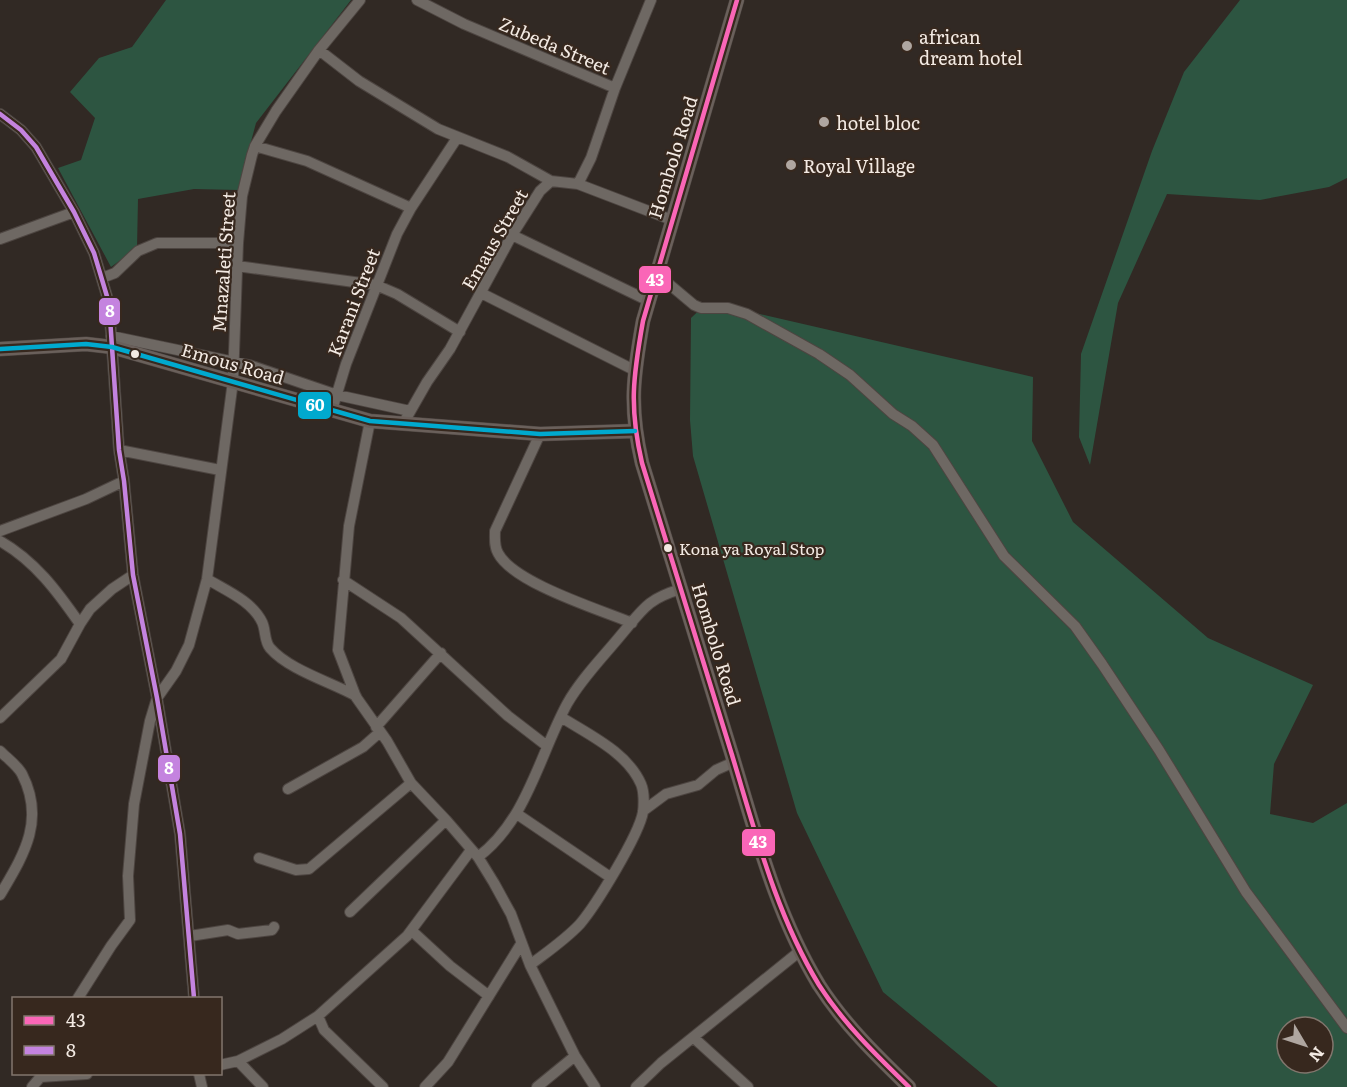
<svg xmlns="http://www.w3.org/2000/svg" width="1347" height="1087" font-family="Literata,serif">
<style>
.grass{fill:#2d5541;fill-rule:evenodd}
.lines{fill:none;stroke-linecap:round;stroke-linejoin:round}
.street-casing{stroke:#4d4541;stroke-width:12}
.secondary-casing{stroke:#4d4541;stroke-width:15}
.street{stroke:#6e6863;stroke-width:10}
.secondary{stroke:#6a605b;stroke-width:14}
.bus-1-casing{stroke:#37281e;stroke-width:9}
.bus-2-casing{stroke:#37281e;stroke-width:9}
.bus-3-casing{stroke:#37281e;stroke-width:9}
.bus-1{stroke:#fa66b7;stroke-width:4.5}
.bus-2{stroke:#c483df;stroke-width:4.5}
.bus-3{stroke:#00a9ce;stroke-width:4.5}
.poi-dot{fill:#afa6a0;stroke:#37281e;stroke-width:2}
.bus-dot{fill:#f3eae3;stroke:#37281e;stroke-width:2}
.labels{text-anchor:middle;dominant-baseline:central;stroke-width:4.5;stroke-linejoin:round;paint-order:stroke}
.bus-label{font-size:16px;fill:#f3eae3;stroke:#37281e;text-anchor:start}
.poi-label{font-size:18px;fill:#f3eae3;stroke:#37281e;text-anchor:start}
.street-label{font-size:18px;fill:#f3eae3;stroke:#37281e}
.line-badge{stroke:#37281e;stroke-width:2}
.badge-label{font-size:16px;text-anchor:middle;font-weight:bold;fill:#fff}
</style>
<rect width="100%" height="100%" fill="#312924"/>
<path class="grass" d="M 166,0 L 351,0 L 256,123 L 238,190 L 194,189 L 138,199 L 137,248 L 111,267 L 58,168 L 81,160 L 95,118 L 70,92 L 99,58 L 132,47 Z
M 1240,0 L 1347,0 L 1347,178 L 1329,187 L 1260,200 L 1167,194 L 1118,303 L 1090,465 L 1079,437 L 1081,354 L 1152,151 L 1184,72 Z
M 708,302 L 1033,377 L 1032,441 L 1073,522 L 1208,638 L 1313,685 L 1274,764 L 1270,814 L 1313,823 L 1347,803 L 1347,1087 L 998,1087 L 883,992 L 797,813 L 693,456 L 690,420 L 691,318 ZM 1287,1027 L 1323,1027 L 1323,1063 L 1287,1063 Z"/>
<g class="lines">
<g class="street-casing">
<path id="street" d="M 417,0 L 464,24 L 615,88
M 319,50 L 359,81 L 438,129 L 508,157 L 551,181
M 0,114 L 21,130 L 36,147 L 74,212 L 94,253 L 109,303 L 119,450 L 124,481 L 133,575 L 157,698 L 180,834 L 194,998
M 255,146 L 307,161 L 411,208
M 578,184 L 591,158 L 615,88 L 651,0
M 512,235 L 649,301
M 0,239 L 74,212
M 237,266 L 376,285 L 397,294 L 460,332
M 657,274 L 694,305 L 701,308 L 728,308 L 747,314 L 819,354 L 850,375 L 893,414 L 912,426 L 933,445 L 1004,556 L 1075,626 L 1102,664 L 1159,750 L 1246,892 L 1347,1028
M 102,278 L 115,273 L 138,251 L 157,243 L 238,243
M 481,293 L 634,370
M 111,336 L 249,365 L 337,395 L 410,411
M 332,410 L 346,364 L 397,234 L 411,208 L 457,138
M 370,421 L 349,526 L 338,650 L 356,697 L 387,741 L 411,783 L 446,820 L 478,857 L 494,883 L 511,914 L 530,965 L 575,1056 L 595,1087
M 403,424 L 427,382 L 450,349 L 512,235 L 540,191 L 551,181 L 578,184 L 672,220
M 540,434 L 495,531 C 495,539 494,546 498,553 C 513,583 601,610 632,623
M 119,450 L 220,470
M 0,531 L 86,499 L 124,481
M 0,541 C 35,561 57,591 80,624
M 207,579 C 225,590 252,601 262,622 C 266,630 264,641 270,648 C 289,670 331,682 356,696
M 343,580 L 401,618 L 508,716 L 547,746
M 0,718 L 61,659 L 80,624 L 90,609 L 112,589 L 133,575
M 376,727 L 441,653
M 0,751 C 7,758 18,766 22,774 C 46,821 23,856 0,895
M 288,789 L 363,747 L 380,732
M 643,811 L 666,794 L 698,785 L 716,770 L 734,762
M 517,814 L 610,877
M 478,857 C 527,820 539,756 567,704 C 581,679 603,657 621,635 C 643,609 647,599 681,589
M 259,858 L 296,870 L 309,869 L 411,783
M 350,912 L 446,820
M 412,931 L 450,966 L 489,996
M 190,936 L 228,930 L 238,934 L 272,930 L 274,927
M 530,965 C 547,952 565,940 580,924 C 596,905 639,835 643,812 C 644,804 644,791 641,784 C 627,752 589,735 561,717
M 78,998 L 111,946 L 130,920 L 128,876 L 134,804 L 150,721 L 157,698 L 176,671 L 189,645 L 207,579 L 233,381 L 238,243 L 242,196 L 252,155 L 255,146 L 276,111 L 319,50 L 360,0
M 318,1016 L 324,1030 L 383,1087
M 694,1038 L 748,1087
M 238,1061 L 263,1087
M 220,1065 L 238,1061 L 282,1039 L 318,1016 L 407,936 L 471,850
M 199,1074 L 202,1087
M 40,1077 L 87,1074
M 32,1087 L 43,1074
M 425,1087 L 448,1062 L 521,944
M 537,1087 L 575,1056
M 636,1087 L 661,1063 L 800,951"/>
</g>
<g class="secondary-casing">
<path id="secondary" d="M 737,0 L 643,321 C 633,377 629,407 642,463 C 672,561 702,658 732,755 C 756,834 776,914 819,985 C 844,1024 876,1055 909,1087
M 0,349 L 86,344 L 112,347 L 370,421 L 540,434 L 635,431"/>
</g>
<use href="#street" class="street"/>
<use href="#secondary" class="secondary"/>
<g class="bus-1-casing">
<path id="bus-1" d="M 737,0 L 643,321 C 633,377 629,407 642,463 C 672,561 702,658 732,755 C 756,834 776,914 819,985 C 844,1024 876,1055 909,1087"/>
</g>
<g class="bus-2-casing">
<path id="bus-2" d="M 0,114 L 21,130 L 36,147 L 74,212 L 94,253 L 109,303 L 119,450 L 124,481 L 133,575 L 157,698 L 180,834 L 194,998"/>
</g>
<g class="bus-3-casing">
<path id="bus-3" d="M 0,349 L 86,344 L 112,347 L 370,421 L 540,434 L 635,431"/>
</g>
<use href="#bus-1" class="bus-1"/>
<use href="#bus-2" class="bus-2"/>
<use href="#bus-3" class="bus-3"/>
</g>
<g class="poi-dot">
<circle cx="907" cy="46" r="6"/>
<circle cx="824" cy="122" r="6"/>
<circle cx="791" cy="165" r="6"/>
</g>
<g class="bus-dot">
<circle cx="135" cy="354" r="5"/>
<circle cx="668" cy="548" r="5"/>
</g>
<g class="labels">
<g class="bus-label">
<text x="679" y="548">Kona ya Royal Stop</text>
</g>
<g class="poi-label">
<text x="919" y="36">african<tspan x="919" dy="21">dream hotel</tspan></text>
<text x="836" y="122">hotel bloc</text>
<text x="803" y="165">Royal Village</text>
</g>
<g class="street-label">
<text transform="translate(555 45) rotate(23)">Zubeda Street</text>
<text transform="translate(672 157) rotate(-73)">Hombolo Road</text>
<text transform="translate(494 239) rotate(-60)">Emaus Street</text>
<text transform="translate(223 262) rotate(-86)">Mnazaleti Street</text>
<text transform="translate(353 302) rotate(-69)">Karani Street</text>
<text transform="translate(233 363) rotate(16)">Emous Road</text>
<text transform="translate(717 644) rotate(73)">Hombolo Road</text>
</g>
</g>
<g class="line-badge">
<rect x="638" y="265" width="34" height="29" rx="6" fill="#fa66b7"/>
<rect x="98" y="297" width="23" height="29" rx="6" fill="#c483df"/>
<rect x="297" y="391" width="35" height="29" rx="6" fill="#00a9ce"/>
<rect x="157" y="754" width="24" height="29" rx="6" fill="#c483df"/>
<rect x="741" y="828" width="35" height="29" rx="6" fill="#fa66b7"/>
</g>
<g class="badge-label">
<text x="655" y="286">43</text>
<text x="110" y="317">8</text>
<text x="315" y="411">60</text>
<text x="169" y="774">8</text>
<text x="758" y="848">43</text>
</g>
<rect x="12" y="997" width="210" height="78" fill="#37281e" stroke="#82766d" stroke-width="1.5"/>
<rect x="24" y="1016" width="30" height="9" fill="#fa66b7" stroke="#82766d" stroke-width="1.5"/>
<text x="66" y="1027" font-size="18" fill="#f3eae3">43</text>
<rect x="24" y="1046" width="30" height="9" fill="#c483df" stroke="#82766d" stroke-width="1.5"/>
<text x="66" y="1057" font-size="18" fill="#f3eae3">8</text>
<g transform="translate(1305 1045) rotate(129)"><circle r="28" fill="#37281e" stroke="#82766d" stroke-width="1.5"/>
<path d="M0-4.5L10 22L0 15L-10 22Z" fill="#afa6a0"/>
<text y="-9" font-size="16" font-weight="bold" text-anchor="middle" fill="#f3eae3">N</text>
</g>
</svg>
